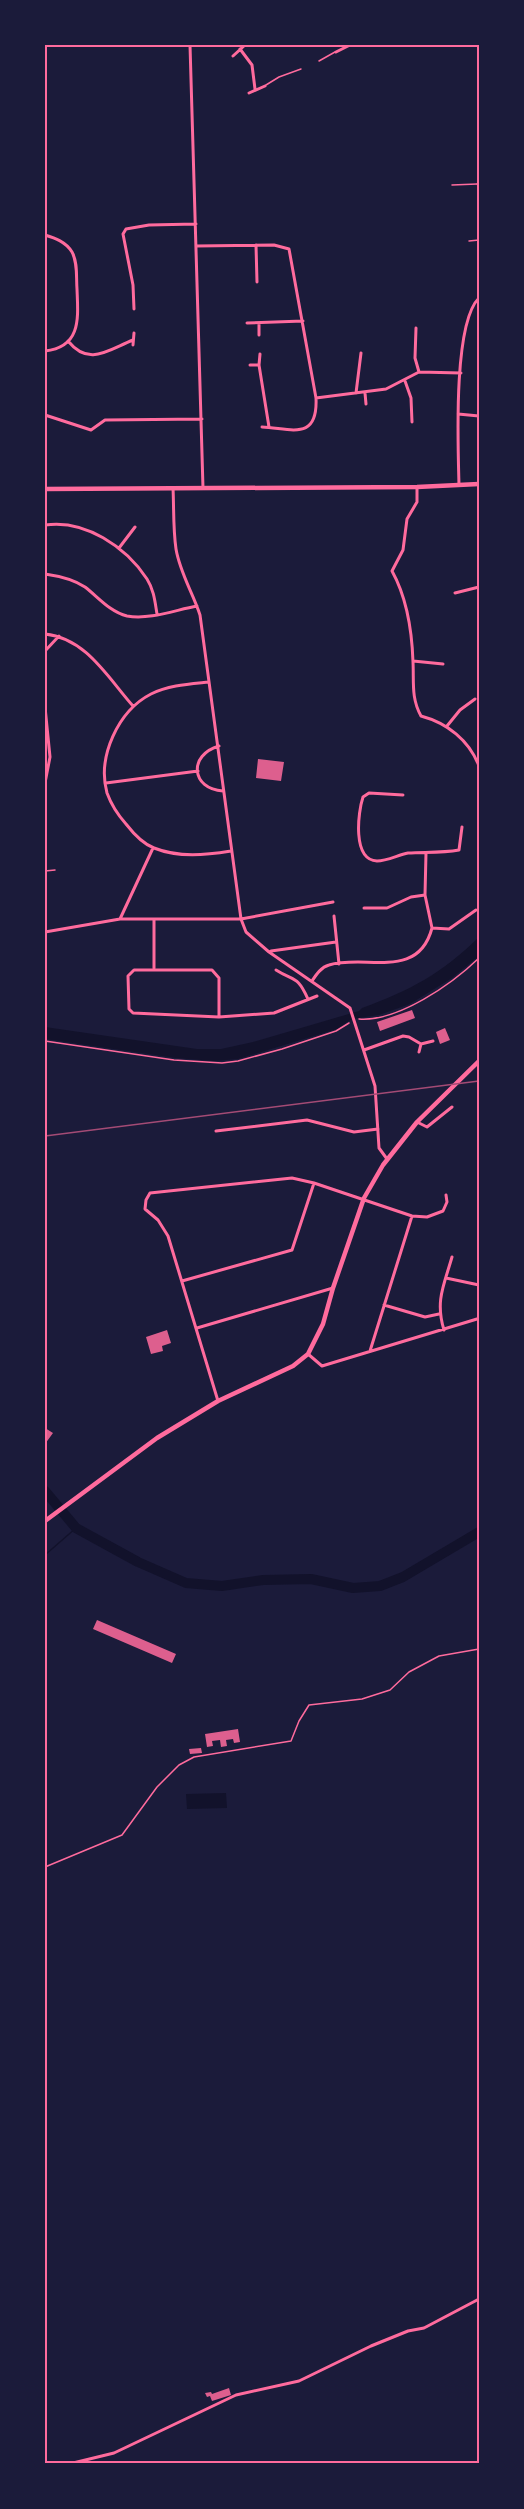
<svg xmlns="http://www.w3.org/2000/svg" width="524" height="2509" font-family="Commissioner,sans-serif">
<style>
.water{fill:#12122b}
.lines{fill:none;stroke-linecap:round;stroke-linejoin:round}
.stream{stroke:#12122b;stroke-width:1.5}
.river{stroke:#12122b;stroke-width:10}
.building{fill:#dd5f8e}
.path{stroke:#ff6b9d;stroke-width:1.5}
.service{stroke:#ff6b9d;stroke-width:1.5}
.minor{stroke:#ff6b9d;stroke-width:3}
.primary{stroke:#ff6b9d;stroke-width:4.5}
.rail{stroke:#a44b75;stroke-width:1.5}
.neatline{fill:none;stroke:#ff6b9d;stroke-width:2}
</style>
<rect width="100%" height="100%" fill="#1b1b3a"/>
<path class="water" d="M 479,937 L 479,956 L 452,978 L 410,1004 L 379,1015 L 352,1019 L 337,1029 L 238,1059 L 214,1061 L 176,1058 L 45,1039 L 45,1027 L 197,1049 L 221,1049 L 253,1042 L 359,1011 L 362,1008 C 411,990 441,974 479,937 Z
M 226,1793 L 227,1808 L 187,1809 L 186,1794 Z"/>
<g class="lines">
<path class="stream" d="M 45,1555 L 76,1528"/>
<path class="river" d="M 45,1491 L 76,1528 L 138,1562 L 186,1583 L 222,1586 L 263,1580 L 311,1579 L 353,1588 L 380,1586 L 403,1577 L 479,1532"/>
</g>
<path class="building" d="M 258,759 L 284,762 L 281,781 L 256,778 Z
M 412,1010 L 415,1018 L 380,1031 L 377,1022 Z
M 445,1028 L 450,1040 L 440,1044 L 436,1032 Z
M 167,1330 L 171,1343 L 162,1346 L 163,1351 L 151,1354 L 146,1337 Z
M 45,1428 L 53,1433 L 45,1444 Z
M 97,1620 L 176,1654 L 172,1663 L 93,1629 Z
M 238,1729 L 240,1742 L 234,1743 L 233,1739 L 226,1740 L 227,1746 L 221,1747 L 220,1740 L 212,1741 L 213,1746 L 207,1747 L 205,1734 Z
M 201,1748 L 202,1753 L 190,1754 L 189,1749 Z
M 229,2388 L 231,2395 L 212,2401 L 210,2396 L 207,2397 L 205,2393 L 211,2392 L 212,2394 Z"/>
<g class="lines">
<path class="path" d="M 359,1019 C 398,1022 452,984 479,958
M 45,1041 L 174,1060 L 222,1063 L 238,1061 L 282,1049 L 336,1031 L 349,1023
M 45,1867 L 122,1835 L 157,1787 L 179,1765 L 194,1757 L 291,1741 L 299,1721 L 309,1705 L 362,1699 L 390,1690 L 409,1672 L 439,1656 L 479,1649"/>
<path class="service" d="M 319,61 L 335,52
M 266,85 L 279,77 L 301,69
M 452,185 L 477,184
M 469,241 L 479,240
M 45,871 L 55,870"/>
<path class="minor" d="M 190,45 L 203,488
M 240,49 L 252,65 L 255,89
M 336,52 L 350,45
M 233,56 L 245,45
M 249,93 L 265,86
M 478,184 L 479,184
M 45,235 C 55,238 66,242 72,252 C 78,263 76,277 77,289 C 78,317 82,347 45,351
M 256,245 L 257,282
M 196,246 L 274,245 L 289,249 L 316,398 C 318,442 290,428 262,427
M 134,309 L 133,285 L 123,234 L 126,229 L 149,225 L 196,224
M 247,323 L 303,321
M 259,323 L 259,335
M 416,328 L 415,358 L 419,372
M 68,341 C 89,367 108,350 133,340
M 133,345 L 134,333
M 260,354 L 259,365 L 269,427
M 250,365 L 259,365
M 405,381 L 411,398 L 412,422
M 356,393 L 361,353
M 365,393 L 366,404
M 316,398 L 386,389 L 419,372 L 461,373
M 458,414 L 479,416
M 45,415 L 91,430 L 105,420 L 202,419
M 459,485 C 458,446 453,323 479,298
M 417,487 L 417,502 L 407,519 L 403,550 L 392,571 C 407,598 412,631 413,662 C 414,682 411,698 421,716 C 447,723 469,740 479,766
M 173,488 C 174,508 173,529 176,549 C 180,573 193,593 200,615 L 241,919 L 246,932 L 269,952 L 350,1008 L 375,1086 L 379,1148 L 387,1159
M 45,525 C 85,519 126,547 147,579 C 154,590 155,602 157,614
M 119,548 L 135,527
M 45,574 C 59,576 73,579 85,587 C 98,597 110,612 127,616 C 150,620 175,610 197,606
M 455,593 L 479,587
M 45,634 C 86,638 108,678 133,706
M 45,651 L 59,636
M 413,661 L 443,664
M 209,682 C 190,684 169,685 151,694 C 118,711 97,757 107,793 C 111,804 118,815 126,824 C 133,833 143,844 154,848 C 179,858 206,855 231,851
M 45,707 L 50,757 L 45,783
M 447,726 L 460,710 L 475,699
M 219,746 C 188,755 191,789 223,791
M 106,783 L 198,771
M 403,795 L 369,793 L 363,797 C 358,812 352,860 377,861 C 387,861 398,855 408,853 C 426,852 442,853 459,850 L 462,827
M 364,908 L 387,908 L 411,897 L 425,895
M 334,916 L 339,964
M 120,919 L 153,848
M 432,928 L 449,929 L 476,910
M 45,932 L 120,919 L 241,919 L 333,902
M 271,951 L 336,942
M 154,968 L 154,919
M 276,970 C 295,982 297,975 308,999
M 312,981 C 316,975 321,967 329,965 C 365,954 418,981 432,928 L 425,895 L 426,853
M 219,1017 L 219,978 L 212,970 L 134,970 L 128,976 L 129,1009 L 133,1013 L 219,1017 L 274,1013 L 317,996
M 421,1044 L 433,1041
M 364,1050 L 403,1036 L 409,1037 L 421,1044 L 419,1052
M 417,1122 L 427,1127 L 452,1107
M 216,1131 L 307,1120 L 354,1132 L 378,1129
M 446,1278 L 479,1285
M 182,1281 L 292,1250 L 314,1183
M 384,1305 L 425,1317 L 439,1314
M 197,1328 L 333,1288
M 444,1330 C 435,1301 444,1285 452,1257
M 370,1351 L 412,1216
M 308,1354 L 322,1366 L 477,1319
M 218,1401 L 168,1236 L 158,1220 L 145,1209 L 146,1200 L 150,1193 L 292,1178 L 314,1183 L 412,1216 L 427,1217 L 443,1211 L 447,1202 L 446,1195
M 69,2464 L 114,2453 L 236,2395 L 299,2381 L 371,2346 L 408,2331 L 424,2328 L 479,2299"/>
<path class="primary" d="M 45,489 L 417,487 L 479,484
M 45,1521 L 157,1438 L 218,1401 L 293,1366 L 308,1354 L 323,1324 L 333,1288 L 364,1198 L 383,1165 L 417,1122 L 479,1061"/>
<path class="rail" d="M 45,1136 L 479,1081"/>
</g>
<rect width="524" height="2509" fill="none" stroke="#1b1b3a" stroke-width="93"/>
<rect x="46" y="46" width="432" height="2416" class="neatline"/>
</svg>
